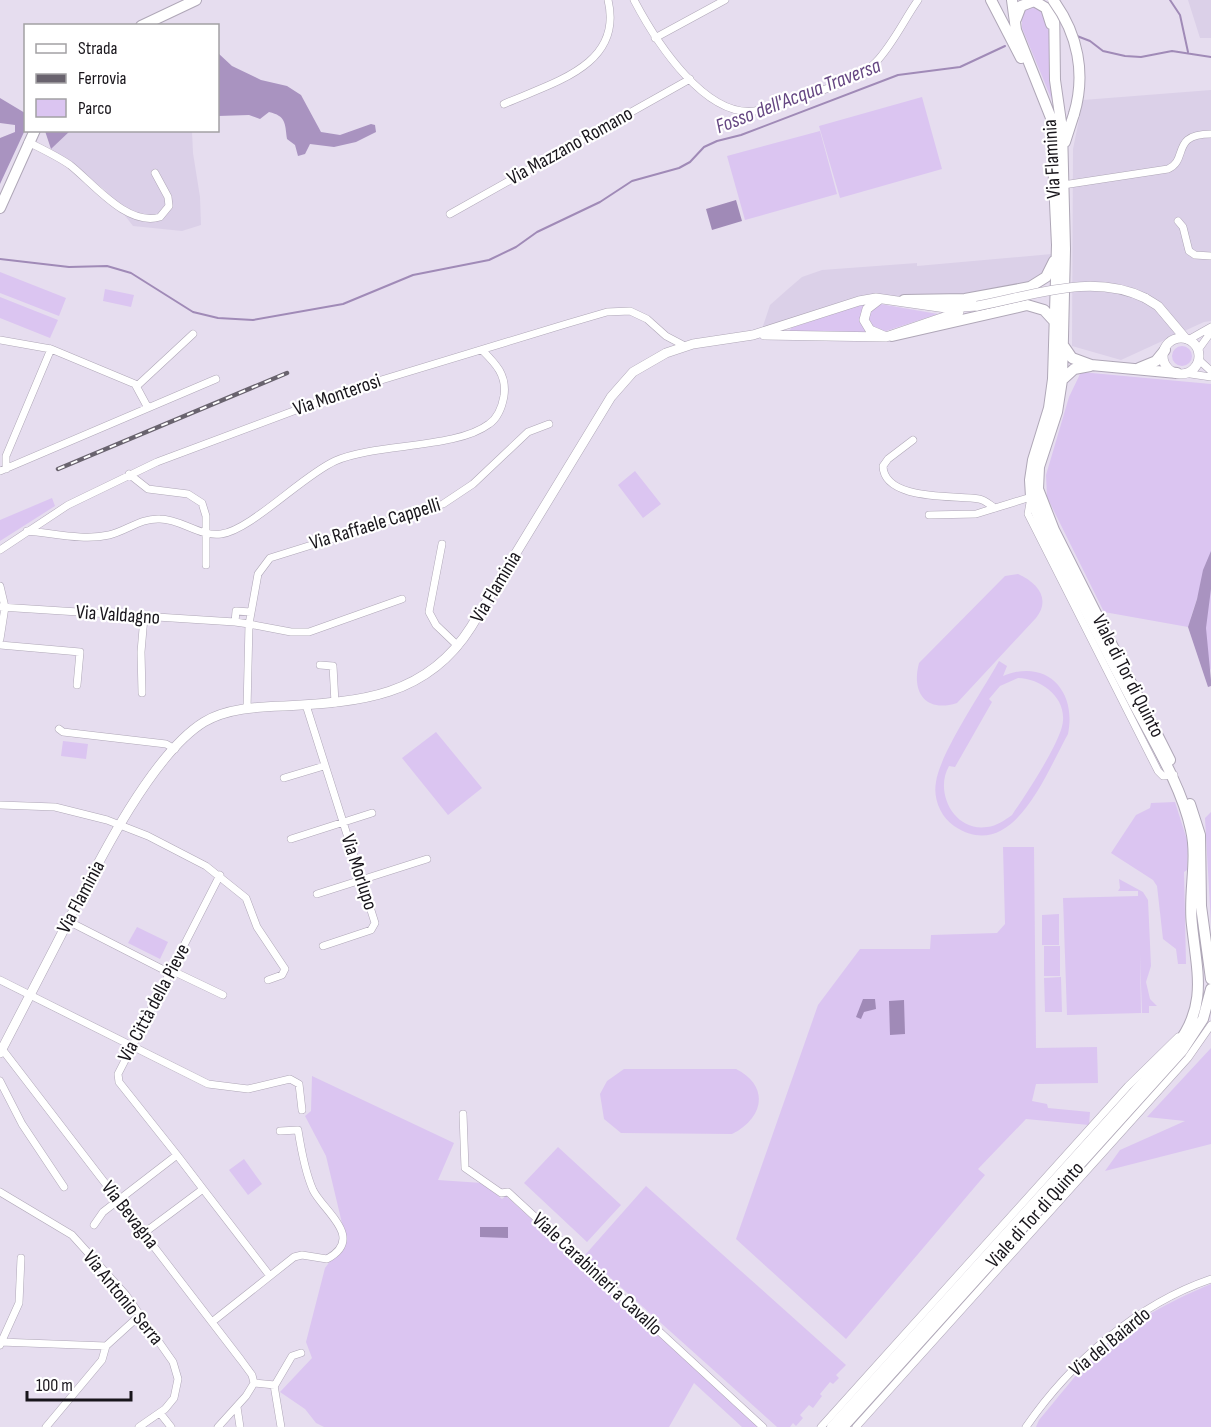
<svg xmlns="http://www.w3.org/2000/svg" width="1211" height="1427" font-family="'Sofia Sans Condensed',sans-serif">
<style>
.built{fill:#dbd0e8}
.green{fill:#dbc5f1;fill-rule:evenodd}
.forest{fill:#a993c0}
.water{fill:#a08ab7}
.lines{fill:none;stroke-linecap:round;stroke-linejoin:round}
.stream{stroke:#a08ab7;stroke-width:2}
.minor-casing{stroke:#afa7b7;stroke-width:8}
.tertiary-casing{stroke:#afa7b7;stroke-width:10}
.primary-casing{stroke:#afa7b7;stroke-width:12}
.minor{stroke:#fff;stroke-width:7}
.tertiary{stroke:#fff;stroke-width:9}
.primary{stroke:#fff;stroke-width:10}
.rail-casing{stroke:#69636e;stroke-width:4.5}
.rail{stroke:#fff;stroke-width:2;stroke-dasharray:7;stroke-linecap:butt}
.tertiary-bridge-casing{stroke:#afa7b7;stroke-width:10;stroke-linecap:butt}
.primary-bridge-casing{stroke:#afa7b7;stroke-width:12;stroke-linecap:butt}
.tertiary-bridge{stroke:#fff;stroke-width:9}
.primary-bridge{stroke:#fff;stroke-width:10}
.labels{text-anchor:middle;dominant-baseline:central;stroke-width:4.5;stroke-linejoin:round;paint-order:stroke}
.street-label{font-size:20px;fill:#18151b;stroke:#fff}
.water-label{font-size:21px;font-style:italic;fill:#654682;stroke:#fff}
</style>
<rect width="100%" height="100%" fill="#e6ddef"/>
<path class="built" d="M 1188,0 L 1211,0 L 1211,38 L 1200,38 Z
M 1211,90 L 1211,321 L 1204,322 L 1121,360 L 1072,346 L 1073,149 L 1083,100 Z
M 70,131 L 192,131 L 193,153 L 200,197 L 201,225 L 182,231 L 133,226 L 105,190 L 51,149 Z
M 1052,254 L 1043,276 L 1021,285 L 939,297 L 893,296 L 763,326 L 770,305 L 788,289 L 802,277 L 822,270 L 917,263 L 917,266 Z"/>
<path class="green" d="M 1034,7 L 1043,10 L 1051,39 L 1054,105 L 1022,28 L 1022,16 L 1025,10 Z
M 922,97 L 942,169 L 840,198 L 819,126 Z
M 820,131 L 837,194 L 745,220 L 727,156 Z
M 0,272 L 66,298 L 59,316 L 0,293 Z
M 105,289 L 134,295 L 131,307 L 103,301 Z
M 0,297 L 58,320 L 50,338 L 0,318 Z
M 866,303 L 868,333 L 789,332 L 791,328 Z
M 880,304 L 938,314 L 883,332 L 875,330 L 868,317 L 871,310 Z
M1172 356a10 10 0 1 1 20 0a10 10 0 1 1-20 0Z
M 1081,372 L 1211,384 L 1211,556 L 1190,620 L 1211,582 L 1211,671 L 1190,621 L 1188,627 L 1104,612 L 1047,497 L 1046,475 L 1069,397 Z
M 635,471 L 661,504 L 643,518 L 618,485 Z
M 52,498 L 55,506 L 0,541 L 0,520 Z
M 1018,574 C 1038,583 1051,599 1036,618 L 957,703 C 926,713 911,693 919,663 L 1005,576 Z
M 999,661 L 1007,666 L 1003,676 C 1046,658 1077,690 1068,734 C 1046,773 1013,865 954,826 C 940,816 933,798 936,782 C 940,753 983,690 999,661 ZM 1018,678 C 1044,679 1071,701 1061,730 C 1052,755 1027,793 1012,815 C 1005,820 997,826 987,827 C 954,832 934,792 949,766 L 955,767 L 992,702 L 989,699 L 1000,686 Z
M 436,732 L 482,788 L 448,815 L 402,758 Z
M 63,741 L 88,744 L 86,759 L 61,756 Z
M 1175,802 L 1188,843 L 1187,870 L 1184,872 L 1186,964 L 1178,964 L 1176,949 L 1163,939 L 1157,886 L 1153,880 L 1111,853 L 1136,815 L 1150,808 L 1151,803 Z
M 1211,812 L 1211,924 L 1205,818 Z
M 1003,847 L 1034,847 L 1036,1048 L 1097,1047 L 1098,1083 L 1036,1084 L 1032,1101 L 1047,1104 L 1048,1108 L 1090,1112 L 1089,1125 L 1026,1119 L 978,1169 L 985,1175 L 846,1339 L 736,1239 L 818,1005 L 860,949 L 930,949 L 931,935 L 997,933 L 1005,924 Z
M 1119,879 L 1143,892 L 1148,900 L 1151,966 L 1146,982 L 1150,999 L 1157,1006 L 1149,1006 L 1149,1013 L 1142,1013 L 1140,954 L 1141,1013 L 1067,1015 L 1063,898 L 1138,896 L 1138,891 L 1118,891 L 1120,888 Z
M 1059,914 L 1059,945 L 1042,945 L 1042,915 Z
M 137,927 L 168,942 L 160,959 L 128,943 Z
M 1060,946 L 1060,976 L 1044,976 L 1044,946 Z
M 1061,977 L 1062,1012 L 1045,1012 L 1044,978 Z
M 1211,1048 L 1211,1144 L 1105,1171 L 1120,1150 L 1185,1121 L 1147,1117 Z
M 624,1069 L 736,1069 C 770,1086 764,1118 732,1134 L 621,1133 L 604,1119 L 600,1094 L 607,1081 Z
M 312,1076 L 454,1143 L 438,1180 L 482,1183 L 502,1199 L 506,1196 L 759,1427 L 742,1427 L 694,1383 L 669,1427 L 324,1427 L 316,1423 L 305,1409 L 280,1392 L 312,1358 L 306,1342 L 325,1268 L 346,1240 L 326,1156 L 305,1116 L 311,1111 Z
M 558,1147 L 621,1205 L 587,1242 L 524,1183 Z
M 244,1159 L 262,1184 L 248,1195 L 229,1170 Z
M 646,1186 L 846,1365 L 836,1375 L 839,1378 L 833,1384 L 830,1382 L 820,1394 L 822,1396 L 813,1408 L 809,1405 L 800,1415 L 803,1418 L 796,1426 L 793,1423 L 790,1427 L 777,1427 L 585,1255 Z
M 1211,1284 L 1211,1427 L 1036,1427 L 1039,1420 C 1057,1399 1074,1376 1094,1356 C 1125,1325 1170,1301 1211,1284 Z"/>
<path class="forest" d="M 218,53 L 232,66 L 261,80 L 287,86 L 301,95 L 321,132 L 340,135 L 371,124 L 375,125 L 376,132 L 356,142 L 334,147 L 310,144 L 305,154 L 298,156 L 295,145 L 287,139 C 285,123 286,116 269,112 L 260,119 L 249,115 L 218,116 Z
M 0,98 L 25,113 L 25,130 L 0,184 L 0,138 L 15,132 L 15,125 L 0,123 Z
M 45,131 L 45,130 L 70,131 L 51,149 Z
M 1211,551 L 1211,589 L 1206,628 L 1211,680 L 1211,686 L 1208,687 L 1188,627 L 1197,599 L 1203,570 Z"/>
<path class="water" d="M 736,200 L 742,221 L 712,230 L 706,209 Z
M 863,999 L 875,999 L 876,1009 L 864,1012 L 861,1019 L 856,1017 Z
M 904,1000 L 905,1034 L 890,1035 L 889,1001 Z
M 480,1227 L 508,1227 L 508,1238 L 480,1237 Z"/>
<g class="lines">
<path class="stream" d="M 1170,0 L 1180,15 L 1188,52
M 1077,36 L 1090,41 L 1103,51 L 1125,56 L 1141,57 L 1172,51 L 1211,57
M 0,259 L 69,267 L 107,266 L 131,273 L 193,312 L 218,318 L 253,320 L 343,304 L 413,275 L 489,260 L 516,247 L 537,232 L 600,202 L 632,181 L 679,168 L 690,162 L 704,147 L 717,141 L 741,135 L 898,75 L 960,67 L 1005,46"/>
<g class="minor-casing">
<path id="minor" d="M 634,0 C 655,40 707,123 760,110 C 792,100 854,84 876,62 C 893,44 904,20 918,0
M 655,38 L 725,0
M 504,104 C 551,83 624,66 608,0
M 28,142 C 42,149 57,156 70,165 C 93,183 127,227 160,217 L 169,206 L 168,197 L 155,173
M 1063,185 L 1168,169 C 1189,160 1170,134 1211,134
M 450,214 L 690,79
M 1178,221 L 1183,227 L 1189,251 L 1195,255 L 1211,256
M 0,340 L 51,349 L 135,384 L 148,408
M 1188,340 L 1211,327
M 1198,350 L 1211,332
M 1199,360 L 1211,371
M 1184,373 L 1211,377
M 137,386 L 193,334
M 913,440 L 888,459 L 883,466 C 884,501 954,495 979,499 C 985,500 990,505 995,508
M 6,469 L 6,456 L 51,349
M 0,471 L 216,379
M 129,474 L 148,489 L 188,494 L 202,503 L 206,516 L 206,565
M 929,515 L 976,514 L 1031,497 L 1028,514 L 1158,771 L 1163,776 L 1174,775
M 27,531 C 53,533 83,541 109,535 C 127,531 140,518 160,519 C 181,519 200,537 221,534 C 251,530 302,476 335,461 C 376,443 456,449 489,424 C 498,418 502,407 504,396 C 507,375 496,364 482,350
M 442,544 L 429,612 L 436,625 L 458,646
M 0,550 L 68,505 L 157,462 L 355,388 L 566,324 L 607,312 L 630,311 L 647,319 L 666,336 L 685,346
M 0,586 L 5,607 L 0,639
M 0,607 L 235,622
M 251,612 L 236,611 L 235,622 L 249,624 L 258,574 L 270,558 L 443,504 L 473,484 L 528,432 L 549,424
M 0,645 L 80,652 L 77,685
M 320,665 L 333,666 L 335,703
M 142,693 L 141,652 L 144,617
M 306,705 L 375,923 L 371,930 L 323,946
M 247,709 L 249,624 L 291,632 L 309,632 L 402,599
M 59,729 L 63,732 L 166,744 L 175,749
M 284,778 L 324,766
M 0,805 L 55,807 L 107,820 L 148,836 L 206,866 L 246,898 L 257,927 L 285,969 L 282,975 L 268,980
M 291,839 L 372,813
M 317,894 L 427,859
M 68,921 L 162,969 L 177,973 L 223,995
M 0,980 L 208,1084 L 248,1089 L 290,1079 L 299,1084 L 302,1110
M 2,1049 L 241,1360 L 252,1375 L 254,1383
M 0,1081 L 22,1124 L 64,1187
M 463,1114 L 465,1168 L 501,1193 L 508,1192 L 763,1427
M 177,1155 L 119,1082 L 118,1074 L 220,875
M 203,1189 L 270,1276
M 0,1192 L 72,1235 L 126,1295 L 173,1362 L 178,1379 L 174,1398 L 165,1409 L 139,1427
M 94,1225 L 103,1212 L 177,1155 L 203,1189 L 144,1233
M 212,1322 L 294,1257 L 302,1255 L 327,1259 C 366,1238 323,1211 313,1190 C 305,1172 301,1149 298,1130 L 280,1131
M 0,1342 L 106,1346
M 0,1345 L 19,1303 L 21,1258
M 106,1346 L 139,1316
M 254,1383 L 275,1385 L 292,1356 L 301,1353
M 274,1385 L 281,1427
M 237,1407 L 240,1427
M 160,1413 L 171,1427
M 46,1427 L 102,1360 L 106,1346
M 218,1427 L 246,1396 L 254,1383
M 821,1427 L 1128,1086 L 1178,1037
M 856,1427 L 1188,1058 L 1211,1025
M 1026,1427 C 1070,1363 1137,1304 1211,1279"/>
</g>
<g class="tertiary-casing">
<path id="tertiary" d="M 1145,298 L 1158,306 L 1185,338
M 880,299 L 867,309 L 864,320 L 870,330 L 884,336
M 764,335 L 886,337 L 959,312
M1163 356a18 18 0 1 1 36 0a18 18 0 1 1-36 0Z
M 0,1053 C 19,1016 38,980 57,943 C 88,883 147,757 204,722 C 227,708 258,707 284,706 C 360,702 427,697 471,627 L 611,397 L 633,372 L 666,353 L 693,344 L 753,335 L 859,301 L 876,298 L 946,308 L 977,306"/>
</g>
<g class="primary-casing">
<path id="primary" d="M 991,0 L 1021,58
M 1054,0 L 1055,80 L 1062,129 L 1065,249 L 1062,380 L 1057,412 L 1039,467 L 1038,489 L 1054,530 L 1170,760
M 1016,19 L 1021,6 L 1034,1 L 1046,8 L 1051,24
M 141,26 L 196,0
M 1065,142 L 1074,114
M 0,208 L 35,130
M 904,300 L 965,299 L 1030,287 L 1046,277 L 1054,261
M 892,336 L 1027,305 L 1044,310 L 1055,322
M 1063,345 L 1072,358 L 1091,365 L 1177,373
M 1139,368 L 1156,361 L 1165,350
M 1062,380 L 1074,369 L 1090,366
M 1190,804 L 1200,835 L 1201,906 L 1211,979
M 832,1427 L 1176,1046 C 1208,1006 1197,972 1192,925 C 1188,894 1198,860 1191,830 C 1182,787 1153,740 1133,702 C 1101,641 1070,580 1039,519 L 1031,497 L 1030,480 L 1033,460 L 1049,408 L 1053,379 L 1057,245 L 1051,118 L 1016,30 L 1012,0
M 843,1427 L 1182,1051 L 1203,1019 L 1211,989"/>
</g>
<use href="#minor" class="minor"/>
<use href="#tertiary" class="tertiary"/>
<use href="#primary" class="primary"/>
<g class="rail-casing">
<path id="rail" d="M 58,469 L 287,373"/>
</g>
<use href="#rail" class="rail"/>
<g class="tertiary-bridge-casing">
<path id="tertiary-bridge" d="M 977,306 C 1033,296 1091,272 1145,298"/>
</g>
<g class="primary-bridge-casing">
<path id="primary-bridge" d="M 1053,0 C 1078,34 1086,74 1074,114"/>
</g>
<use href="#tertiary-bridge" class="tertiary-bridge"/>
<use href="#primary-bridge" class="primary-bridge"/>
</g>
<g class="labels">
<g class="street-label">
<text transform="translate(570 146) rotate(-29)">Via Mazzano Romano</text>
<text transform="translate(1052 159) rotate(-93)">Via Flaminia</text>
<text transform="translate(337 395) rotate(-19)">Via Monterosi</text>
<text transform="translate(375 524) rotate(-17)">Via Raffaele Cappelli</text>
<text transform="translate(496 587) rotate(-59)">Via Flaminia</text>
<text transform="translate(118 615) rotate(4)">Via Valdagno</text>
<text transform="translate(1128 676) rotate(63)">Viale di Tor di Quinto</text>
<text transform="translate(359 872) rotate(72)">Via Morlupo</text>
<text transform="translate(81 897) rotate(-62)">Via Flaminia</text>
<text transform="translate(154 1003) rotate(-62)">Via Città della Pieve</text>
<text transform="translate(130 1215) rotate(52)">Via Bevagna</text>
<text transform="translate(1035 1215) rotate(-48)">Viale di Tor di Quinto</text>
<text transform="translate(597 1274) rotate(43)">Viale Carabinieri a Cavallo</text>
<text transform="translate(123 1298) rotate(51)">Via Antonio Serra</text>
<text transform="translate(1110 1342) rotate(-39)">Via del Baiardo</text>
</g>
<g class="water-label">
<text transform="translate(798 96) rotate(-21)">Fosso dell'Acqua Traversa</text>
</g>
</g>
<rect x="24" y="24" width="195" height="108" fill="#ffffff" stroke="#a3a1a4" stroke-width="1.5"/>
<rect x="36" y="44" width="30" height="9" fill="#ffffff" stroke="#a3a1a4" stroke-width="1.5"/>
<text x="78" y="54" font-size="18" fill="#18151b">Strada</text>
<rect x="36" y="74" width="30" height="9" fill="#69636e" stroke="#a3a1a4" stroke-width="1.5"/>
<text x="78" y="84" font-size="18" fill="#18151b">Ferrovia</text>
<rect x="36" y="99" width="30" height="18" fill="#dbc5f1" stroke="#a3a1a4" stroke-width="1.5"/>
<text x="78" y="114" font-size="18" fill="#18151b">Parco</text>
<path d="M27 1391v9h104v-9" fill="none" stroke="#18151b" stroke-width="3"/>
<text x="36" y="1391" font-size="18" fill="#18151b" stroke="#ffffff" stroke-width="4.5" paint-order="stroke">100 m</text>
</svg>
